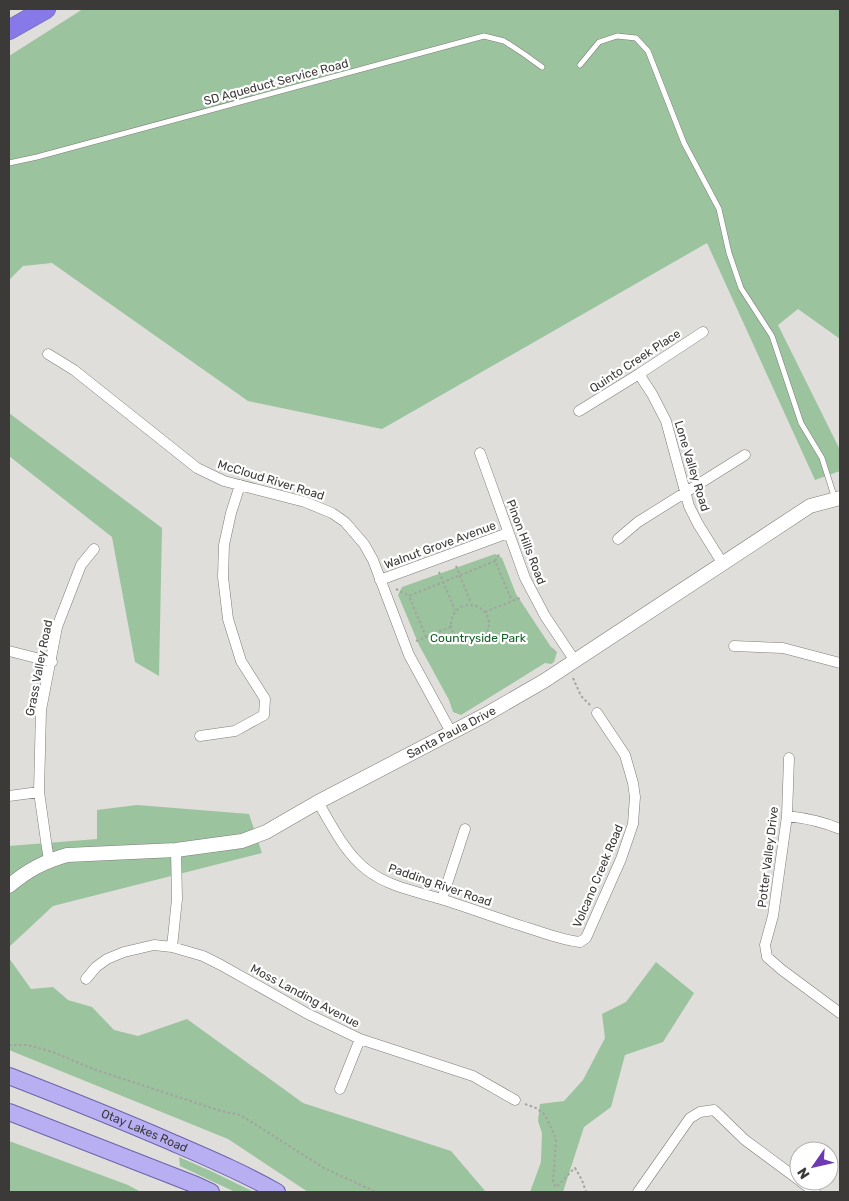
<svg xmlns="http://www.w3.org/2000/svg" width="849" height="1201" font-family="Rubik,sans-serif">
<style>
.green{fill:#9ac39e}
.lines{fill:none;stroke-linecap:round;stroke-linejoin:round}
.service-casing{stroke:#7f7d79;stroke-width:6}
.minor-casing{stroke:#7f7d79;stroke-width:11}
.tertiary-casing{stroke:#7f7d79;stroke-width:15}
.primary-casing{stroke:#6c63aa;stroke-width:18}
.motorway-casing{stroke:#6c63aa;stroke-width:20}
.path{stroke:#a4a3a0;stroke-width:2;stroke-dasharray:2.5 2.5;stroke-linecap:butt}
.service{stroke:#fff;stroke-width:5}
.minor{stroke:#fff;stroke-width:10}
.tertiary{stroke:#fff;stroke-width:14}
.primary{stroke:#b7aff1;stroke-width:16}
.motorway{stroke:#8779e8;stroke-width:19}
.labels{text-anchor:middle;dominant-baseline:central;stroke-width:4.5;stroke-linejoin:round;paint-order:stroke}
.street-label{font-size:12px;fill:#3b3a38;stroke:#fff}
.park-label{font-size:12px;fill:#136228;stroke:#fff}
</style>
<rect width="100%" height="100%" fill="#e0deda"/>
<path class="green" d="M 83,9 L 840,9 L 840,339 L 798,309 L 778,325 L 840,450 L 840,471 L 815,480 L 707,243 L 382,429 L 248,401 L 52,263 L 23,266 L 9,280 L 9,56 Z
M 9,413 L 162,528 L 159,676 L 135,662 L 112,537 L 9,456 Z
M 495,554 L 502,558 L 516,594 L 551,647 L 554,649 L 557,652 L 554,662 L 551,664 L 545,663 L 461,715 L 453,712 L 449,700 L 419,645 L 398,595 L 402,587 Z
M 137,805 L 249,814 L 262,853 L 53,906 L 9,947 L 9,846 L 97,839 L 97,810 Z
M 9,958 L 31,989 L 53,987 L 68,1000 L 92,1007 L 114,1030 L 138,1036 L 187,1019 L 303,1103 L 451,1151 L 486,1192 L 308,1192 L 228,1139 L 9,1050 Z
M 656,962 L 694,993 L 663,1042 L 625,1055 L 611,1107 L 584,1127 L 563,1192 L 530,1192 L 541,1162 L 542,1133 L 538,1121 L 540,1104 L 564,1101 L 583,1080 L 605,1038 L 602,1014 L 626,1002 Z
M 9,1141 L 128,1185 L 141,1192 L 9,1192 Z
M 179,1157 L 213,1172 L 254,1192 L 235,1192 L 180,1166 Z"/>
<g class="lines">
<g class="service-casing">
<path id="service" d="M 580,65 L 599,42 L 617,36 L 636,38 L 648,51 L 684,143 L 719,209 L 729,253 L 741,288 L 772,336 L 801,423 L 822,458 L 835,499
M 9,163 L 37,157 L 484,36 L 504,41 L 524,54 L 542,67"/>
</g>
<g class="minor-casing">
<path id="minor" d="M 48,354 L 74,370 L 197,468 L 224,481 L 305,502 L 332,513 L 345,522 L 364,544 L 373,560 L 409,655 L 451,732
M 639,374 L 652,394 L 666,421 L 689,506 L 698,524 L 723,564
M 579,411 L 639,374 L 703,332
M 480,453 L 525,578 L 545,616 L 575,661
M 618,539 L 638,522 L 745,455
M 380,580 L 508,533
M 734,646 L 783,648 L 840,663
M 9,651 L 52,662
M 200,736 L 235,731 L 264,715 L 265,699 L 241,661 L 228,619 L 223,577 L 224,545 L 231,513 L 240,485
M 789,758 L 787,816 L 773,916 L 765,945 L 767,957 L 782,970 L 840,1013
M 9,796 L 39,792
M 318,802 C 332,826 345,853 367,870 C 389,887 415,891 441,899 C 470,908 499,919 528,928 C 545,933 562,940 580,942 L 586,938 L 621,859 L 633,824 L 634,810 L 635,797 L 633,783 L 625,755 L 597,713
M 787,816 C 805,818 824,822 840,829
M 49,860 L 47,848 L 39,792 L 41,710 L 57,627 L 81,565 L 94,549
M 442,899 L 465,829
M 172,947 L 177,899 L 176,850
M 86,979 L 96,967 L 107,959 L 124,952 L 154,945 L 172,947 L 203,956 L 221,965 L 308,1014 L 360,1039 L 473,1076 L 515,1100
M 340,1089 L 360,1039
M 800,1181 L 815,1192
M 638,1192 L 690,1118 L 700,1112 L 714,1110 L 745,1140 L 799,1180"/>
</g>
<g class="tertiary-casing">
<g id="tertiary">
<path id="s1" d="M 9,886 C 28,870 43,862 67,855 L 176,850 L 242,841 L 266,832 L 318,802 L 485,715 L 544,681 L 810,506 L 840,498"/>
</g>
</g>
<g class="primary-casing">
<g id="primary">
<path id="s2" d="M 9,1076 C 63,1097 116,1118 169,1141 C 206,1157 242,1172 277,1192"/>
<path d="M 9,1112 L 196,1185 L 211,1192"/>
</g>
</g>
<g class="motorway-casing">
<path id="motorway" d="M 9,30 L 46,9"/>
</g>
<path class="path" d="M 495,561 L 500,553
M 456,566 L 471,603
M 439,572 L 455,610
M 396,589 L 409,596
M451 624a19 19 0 1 1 38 0a19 19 0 1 1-38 0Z
M 485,612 L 520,598
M 426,637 L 409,596 L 495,561 L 512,601
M 416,641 L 451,627
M 573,678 L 581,696 L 590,705
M 9,1045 L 28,1045 L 53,1052 L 93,1069 L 221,1111 L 240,1115 L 261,1128 L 324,1168 L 376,1192
M 525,1104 L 536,1108 L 544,1114 L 550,1125 L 556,1139 L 553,1182 L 556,1187 C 563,1181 568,1174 575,1168 L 582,1180 L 586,1192"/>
<use href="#service" class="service"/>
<use href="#minor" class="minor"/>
<use href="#tertiary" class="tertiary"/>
<use href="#primary" class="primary"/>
<use href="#motorway" class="motorway"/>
</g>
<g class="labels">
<g class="street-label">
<text transform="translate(276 82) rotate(-15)">SD Aqueduct Service Road</text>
<text transform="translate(635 361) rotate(-33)">Quinto Creek Place</text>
<text transform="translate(692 466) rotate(73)">Lone Valley Road</text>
<text transform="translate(271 480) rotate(17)">McCloud River Road</text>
<text transform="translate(526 542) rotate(69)">Pinon Hills Road</text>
<text transform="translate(440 545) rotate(-20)">Walnut Grove Avenue</text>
<text transform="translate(39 668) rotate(-79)">Grass Valley Road</text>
<text stroke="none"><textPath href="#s1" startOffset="478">Santa Paula Drive</textPath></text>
<text transform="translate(768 857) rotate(-83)">Potter Valley Drive</text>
<text transform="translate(598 876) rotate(-67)">Volcano Creek Road</text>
<text transform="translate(440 885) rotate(19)">Padding River Road</text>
<text transform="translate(305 996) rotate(28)">Moss Landing Avenue</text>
<text stroke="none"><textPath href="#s2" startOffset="146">Otay Lakes Road</textPath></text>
</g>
<g class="park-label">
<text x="478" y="638">Countryside Park</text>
</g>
</g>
<rect width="849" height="1201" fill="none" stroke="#3b3a38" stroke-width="20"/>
<g transform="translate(814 1166) rotate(236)"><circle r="24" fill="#ffffff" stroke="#b1b0af"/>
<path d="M0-4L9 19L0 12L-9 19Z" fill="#6d3ab1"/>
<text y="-8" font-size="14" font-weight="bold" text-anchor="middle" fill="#3b3a38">N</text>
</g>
</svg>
